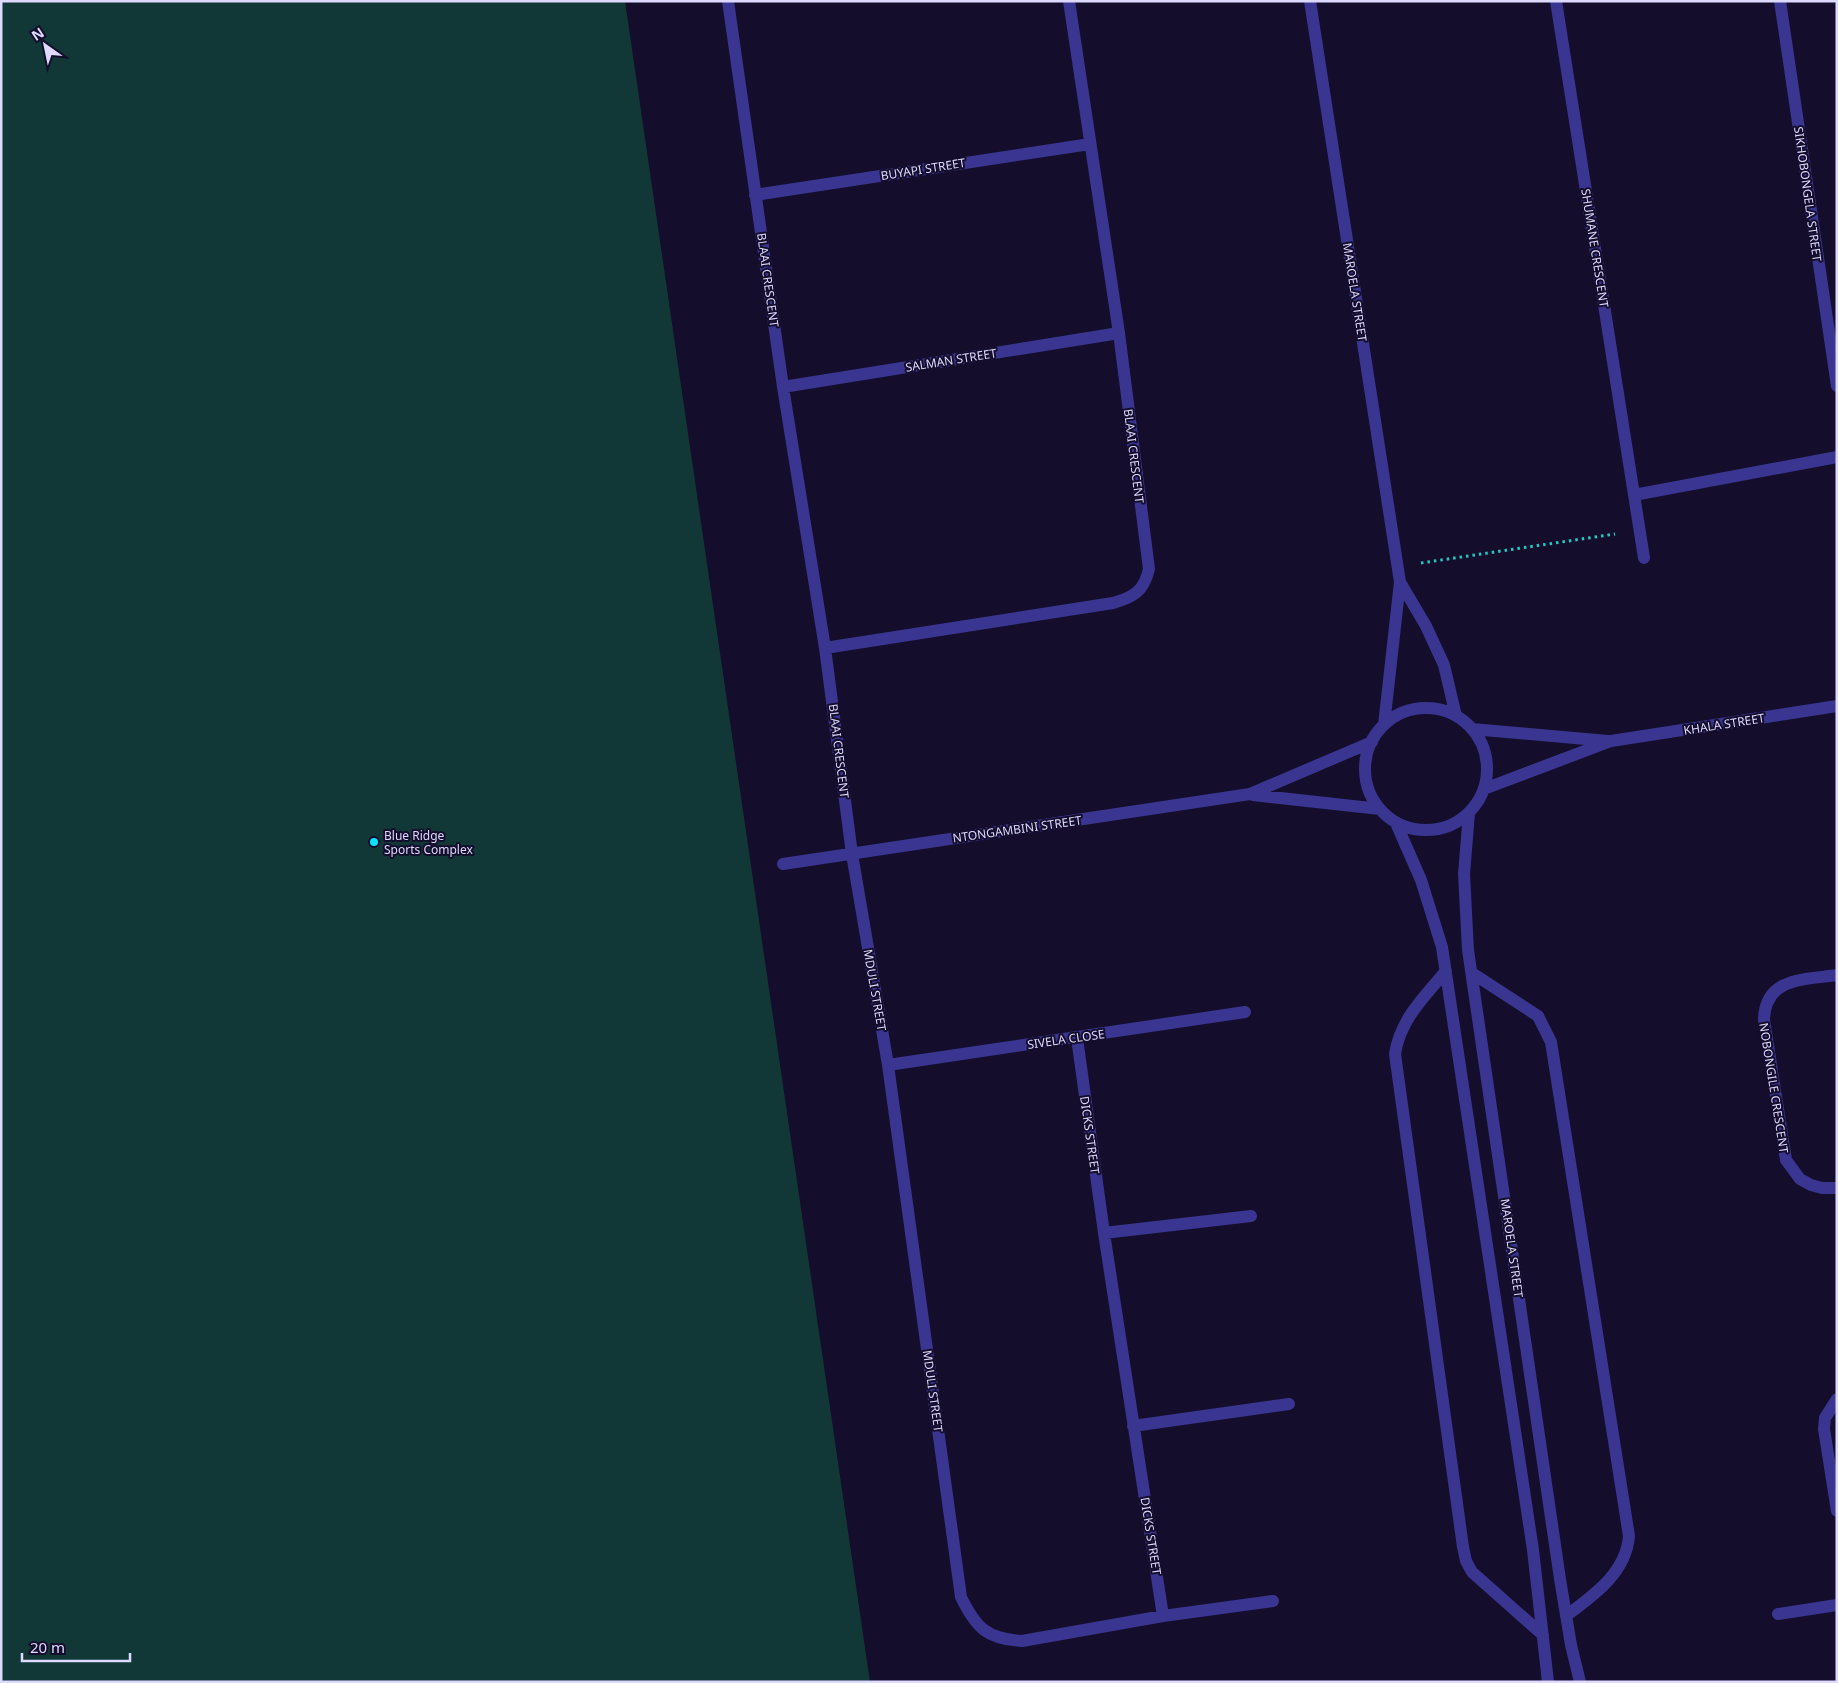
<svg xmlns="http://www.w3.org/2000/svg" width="1838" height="1683" font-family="'Noto Sans',sans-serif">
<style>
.green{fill:#113736}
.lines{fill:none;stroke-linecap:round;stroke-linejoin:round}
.path{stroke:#24c9bf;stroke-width:3;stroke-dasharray:2.5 4;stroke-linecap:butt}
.minor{stroke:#393590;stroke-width:12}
.poi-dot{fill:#05e5ff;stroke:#140e2c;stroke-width:2}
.labels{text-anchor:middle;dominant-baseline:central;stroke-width:4;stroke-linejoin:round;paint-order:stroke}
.street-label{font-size:12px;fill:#ded9ff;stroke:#140e2c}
.poi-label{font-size:12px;fill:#ded9ff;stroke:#140e2c;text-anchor:start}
</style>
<rect width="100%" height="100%" fill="#140e2c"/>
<path class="green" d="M 1,1 L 625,1 L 870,1682 L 1,1682 Z"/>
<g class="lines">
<path class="path" d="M 1421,563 L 1615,534"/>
<path class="minor" d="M 728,1 L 783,387 L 825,648 L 852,854 L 888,1065 L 961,1597 C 976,1628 987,1639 1022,1641 L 1163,1616 L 1273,1601
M 1310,1 L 1400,582 L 1384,725
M 1556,1 L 1644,558
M 1780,1 L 1837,386
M 755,195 L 1090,144
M 783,387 L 1119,333
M 1634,495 L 1837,457
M 1400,582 L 1426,626 L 1444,665 L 1456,716
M 825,648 L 1113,603 C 1134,597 1144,591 1149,569 L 1119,333 L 1069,1
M1365 769a61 61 0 1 1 122 0a61 61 0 1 1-122 0Z
M 1472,729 L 1608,741
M 1484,789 L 1611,741 L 1837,706
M 1253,795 L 1380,809
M 1469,813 L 1464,874 L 1468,950 L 1560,1579 L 1571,1645 L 1580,1682
M 1396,823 L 1421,880 L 1442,947 L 1533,1550 L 1548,1682
M 783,864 L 1250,794 L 1372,742
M 1446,971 C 1424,997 1400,1020 1395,1054 L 1463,1547 L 1466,1561 L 1472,1572 L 1543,1635
M 1472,973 L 1538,1016 L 1551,1042 L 1629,1536 C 1626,1573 1594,1595 1566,1616
M 1837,975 C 1804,980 1765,977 1764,1020 L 1786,1160 L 1800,1179 L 1811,1185 L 1822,1188 L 1837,1188
M 1077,1038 L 1104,1233 L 1163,1616
M 888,1065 L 1245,1012
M 1104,1233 L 1251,1216
M 1837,1399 L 1825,1418 L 1824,1429 L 1837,1511
M 1133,1426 L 1289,1404
M 1778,1614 L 1837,1605"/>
</g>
<circle class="poi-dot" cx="374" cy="842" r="5"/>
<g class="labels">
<g class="street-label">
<text transform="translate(923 169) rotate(-9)">BUYAPI STREET</text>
<text transform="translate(1808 194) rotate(82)">SIKHOBONGELA STREET</text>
<text transform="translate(1595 248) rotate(81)">SHUMANE CRESCENT</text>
<text transform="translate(768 280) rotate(82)">BLAAI CRESCENT</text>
<text transform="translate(1355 292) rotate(81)">MAROELA STREET</text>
<text transform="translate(951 360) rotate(-9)">SALMAN STREET</text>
<text transform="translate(1134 456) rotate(83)">BLAAI CRESCENT</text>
<text transform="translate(1724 724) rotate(-9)">KHALA STREET</text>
<text transform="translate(839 751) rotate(83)">BLAAI CRESCENT</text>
<text transform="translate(1017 829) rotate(-8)">NTONGAMBINI STREET</text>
<text transform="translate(875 990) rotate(80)">MDULI STREET</text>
<text transform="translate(1066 1039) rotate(-8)">SIVELA CLOSE</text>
<text transform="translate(1774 1088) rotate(81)">NOBONGILE CRESCENT</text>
<text transform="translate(1090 1135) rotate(82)">DICKS STREET</text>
<text transform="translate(1512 1248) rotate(82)">MAROELA STREET</text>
<text transform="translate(933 1391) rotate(82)">MDULI STREET</text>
<text transform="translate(1151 1536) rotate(81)">DICKS STREET</text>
</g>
<g class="poi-label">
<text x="384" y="835">Blue Ridge<tspan x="384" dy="14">Sports Complex</tspan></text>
</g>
</g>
<rect width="1838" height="1683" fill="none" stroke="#ded9ff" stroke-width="5"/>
<g transform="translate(45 45) rotate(327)" stroke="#140e2c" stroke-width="4" paint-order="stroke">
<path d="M0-4L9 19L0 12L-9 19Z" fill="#ded9ff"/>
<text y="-8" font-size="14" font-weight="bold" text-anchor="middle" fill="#ded9ff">N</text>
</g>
<path d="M22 1653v8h108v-8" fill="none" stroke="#ded9ff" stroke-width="2.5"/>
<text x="30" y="1653" font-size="15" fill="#ded9ff" stroke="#140e2c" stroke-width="4" paint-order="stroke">20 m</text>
</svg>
